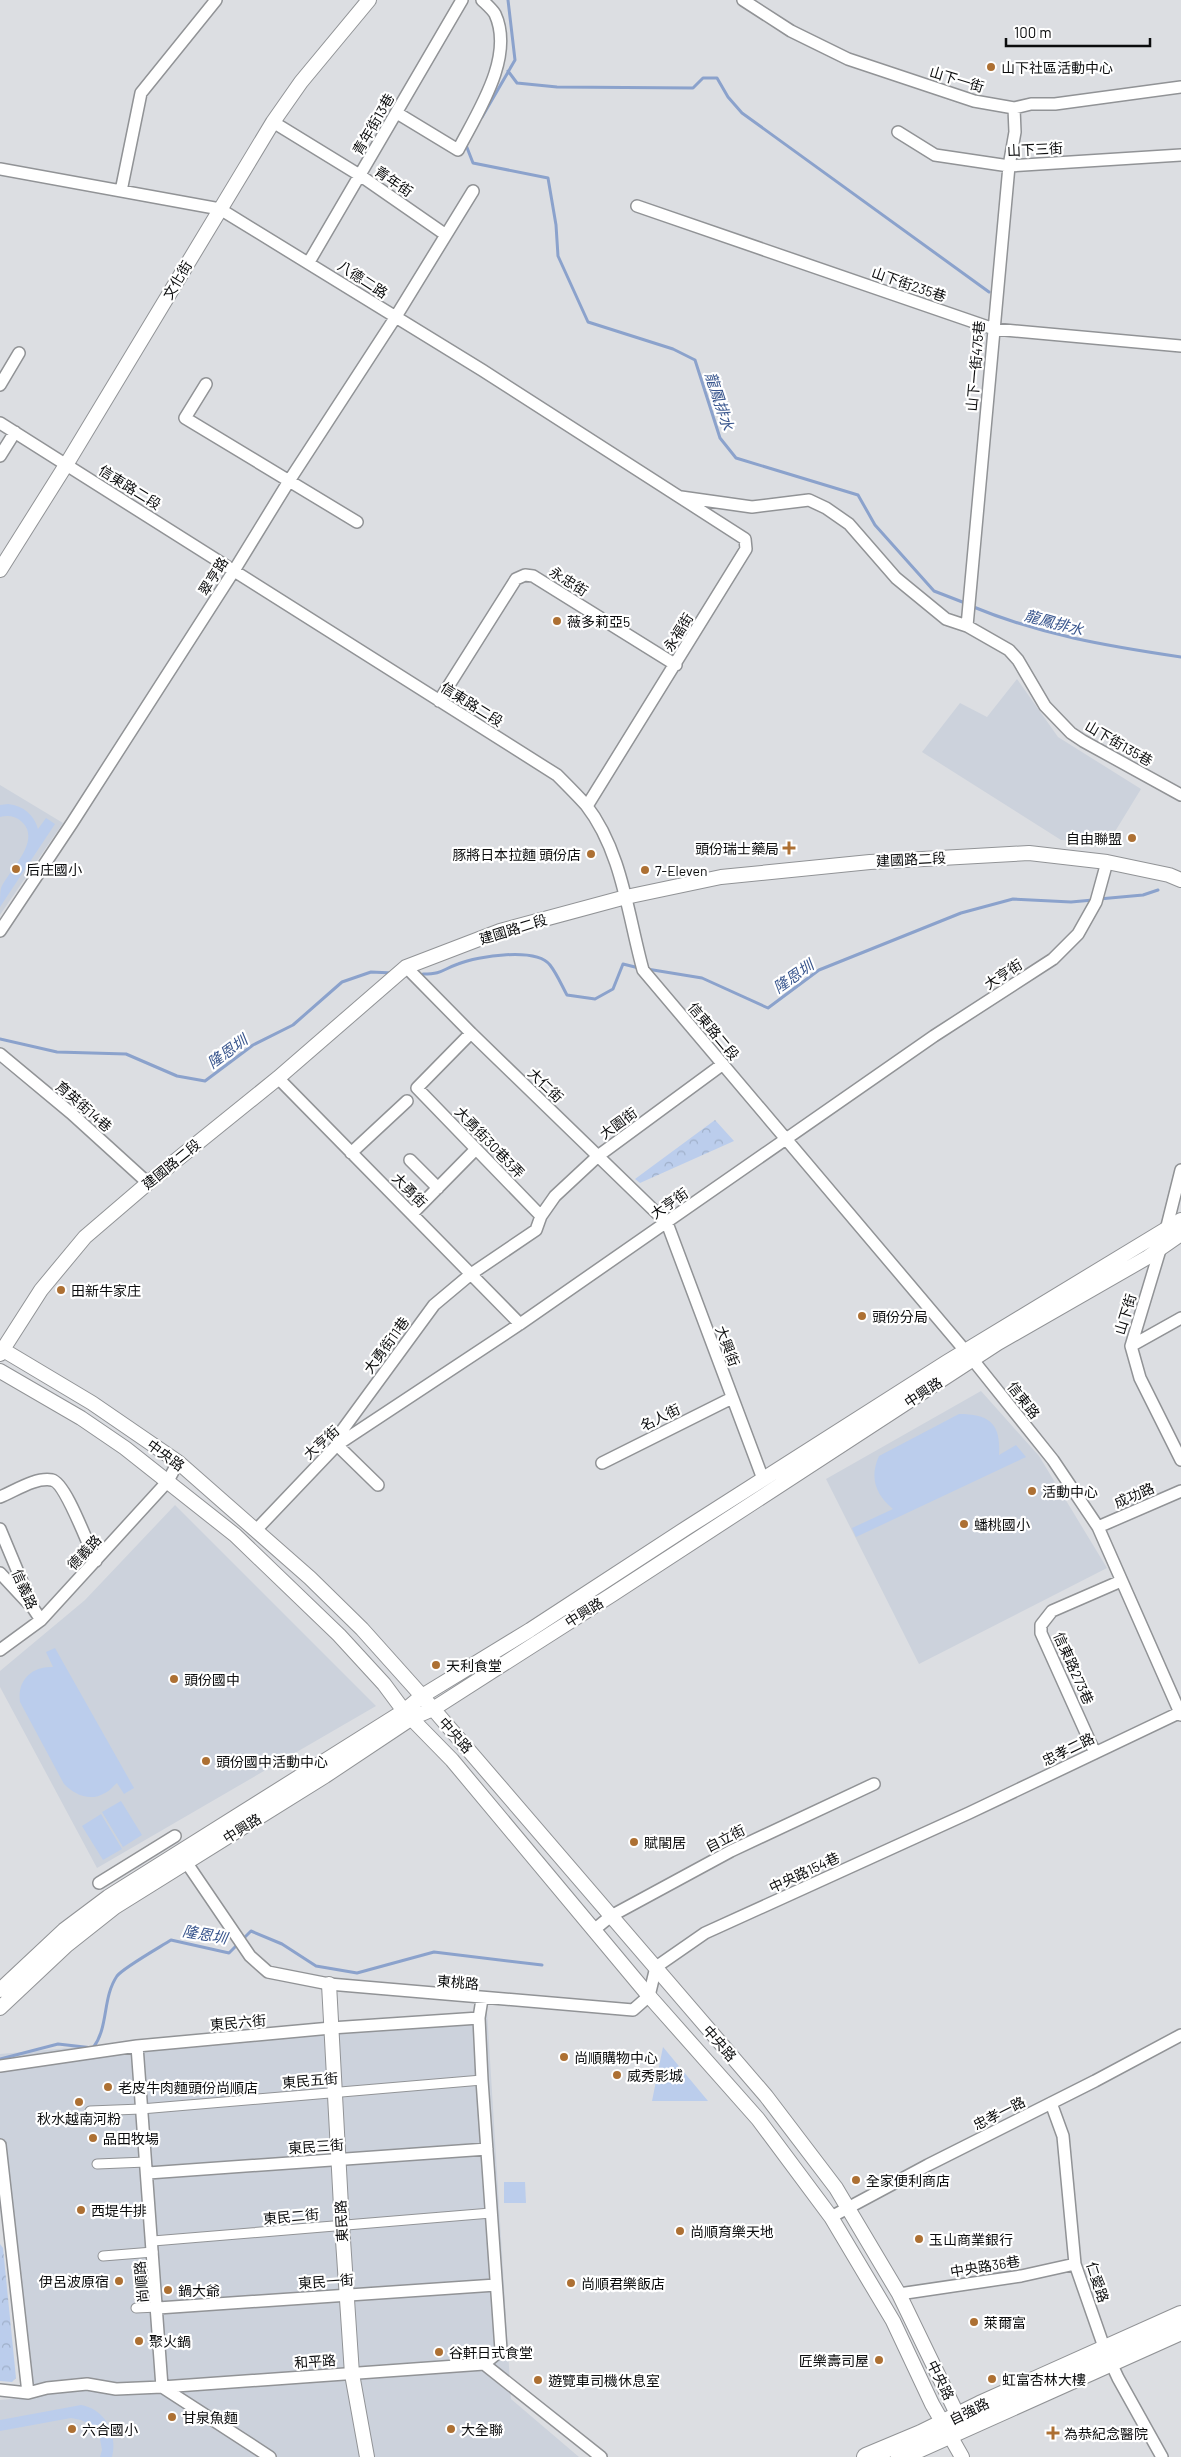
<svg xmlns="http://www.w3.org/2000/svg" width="1181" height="2457" font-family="Barlow,'Noto Sans TC',sans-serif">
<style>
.built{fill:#ccd2dc}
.grass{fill:#bbcdec}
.park{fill:url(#park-crowns)}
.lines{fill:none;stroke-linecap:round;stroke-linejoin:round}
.stream{stroke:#8ba2cc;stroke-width:3}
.pedestrian-casing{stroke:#919396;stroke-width:11}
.minor-casing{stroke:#919396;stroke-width:14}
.tertiary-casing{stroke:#919396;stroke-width:16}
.primary-casing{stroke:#919396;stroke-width:20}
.pedestrian{stroke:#fff;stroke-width:9}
.minor{stroke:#fff;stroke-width:11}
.tertiary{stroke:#fff;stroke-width:14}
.primary{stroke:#fff;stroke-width:18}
.poi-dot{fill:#ad7033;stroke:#fff;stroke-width:2}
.labels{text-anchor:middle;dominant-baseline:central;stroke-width:4.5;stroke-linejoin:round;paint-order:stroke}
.poi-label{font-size:14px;fill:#0b0c0d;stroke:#fff;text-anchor:start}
.street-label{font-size:14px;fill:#0b0c0d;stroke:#fff}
.water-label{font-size:15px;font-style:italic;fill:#38558d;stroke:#fff}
</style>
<defs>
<pattern id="park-crowns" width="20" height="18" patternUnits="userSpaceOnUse" patternTransform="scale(1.25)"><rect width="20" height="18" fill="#bbcdec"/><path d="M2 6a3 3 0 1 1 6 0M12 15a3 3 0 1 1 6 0" fill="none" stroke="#9fafc9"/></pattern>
</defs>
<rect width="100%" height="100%" fill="#dcdee2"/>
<path class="built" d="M 1017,679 L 1058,737 L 1141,789 L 1108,843 L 1061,840 L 922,752 L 960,703 L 987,717 Z
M 0,785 L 63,823 L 0,915 Z
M 981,1391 L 1039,1456 L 1107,1568 L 919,1664 L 826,1479 Z
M 175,1505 L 376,1706 L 97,1868 L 0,1687 L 0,1671 L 85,1600 Z
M 487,2011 L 511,2399 L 579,2457 L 0,2457 L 0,2400 L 23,2398 L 0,2167 L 0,2054 Z"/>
<path class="grass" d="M 8,804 C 24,806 34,815 38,829 L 46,818 L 55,824 L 0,907 C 0,901 0,893 1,888 C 9,870 42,841 22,822 C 16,816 8,815 0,817 L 0,805 Z
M 959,1414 C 990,1414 1001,1424 999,1455 L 1016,1445 L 1026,1457 L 856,1537 L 852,1528 L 893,1509 C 876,1495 869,1478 879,1456 Z
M 55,1648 L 134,1788 L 124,1794 L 117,1783 C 113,1786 110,1791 105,1793 C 90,1802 75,1795 64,1784 L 20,1702 C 17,1680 32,1666 53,1667 L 46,1652 Z
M 121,1801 L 142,1835 L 123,1847 L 102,1812 Z
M 101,1814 L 122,1849 L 103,1860 L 82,1826 Z
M 663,2047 L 708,2101 L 652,2101 Z
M 504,2182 L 525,2182 L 526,2203 L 504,2203 Z
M 81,2405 C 105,2409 118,2434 112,2457 L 100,2457 L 102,2450 L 100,2439 L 87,2423 L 81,2420 L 71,2418 L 0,2431 L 0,2420 Z"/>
<path class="park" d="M 715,1120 L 734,1141 L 640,1183 L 635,1179 Z
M 0,2244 L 3,2248 L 16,2378 L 12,2382 L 0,2381 Z"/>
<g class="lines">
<path class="stream" d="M 508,71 L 517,83 L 557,87 L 693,88 L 703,78 L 717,78 L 728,97 L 742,113 L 989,292
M 482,117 L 515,60 L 508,0
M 466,145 L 473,163 L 548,178 L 556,225 L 558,256 L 588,322 L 673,349 L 695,360 L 720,438 L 736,458 L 858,495 L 875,525 L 934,591 L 965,603
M 971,606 C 1041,635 1107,646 1181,657
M 1099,899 L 1143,895 L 1158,890
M 647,969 L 702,978 L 768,1008 L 819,970 L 961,913 L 1013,899 L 1071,902 L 1093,900
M 423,974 C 443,974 441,970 458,964 C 478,956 536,947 550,965 C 557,974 562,986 567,995 L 595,999 L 613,989 L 623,964 L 639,968
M 0,1039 L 57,1052 L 126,1054 L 177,1076 L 205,1081 L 253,1045 L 293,1025 L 342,982 L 371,972 L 393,973
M 0,2059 L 58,2044 L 93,2048 C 109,2027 102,1998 117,1976 C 123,1968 160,1947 171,1940 L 229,1953 L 251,1931 L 282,1944 L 316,1966 L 357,1973 L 434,1952 L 542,1965"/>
<g class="pedestrian-casing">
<path id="pedestrian" d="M 90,2111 L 141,2109 L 482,2080
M 97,2164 L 146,2162
M 153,2241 L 491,2213
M 103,2256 L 153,2252
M 136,2308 L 158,2307"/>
</g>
<g class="minor-casing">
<path id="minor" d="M 743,0 L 791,31 L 848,59 L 974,101 L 1014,108 L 1031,104 L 1055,104 L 1181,87
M 397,113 L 458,150 C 477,113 515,57 495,14 C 492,9 486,4 482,0
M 273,122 L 361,176 L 446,235
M 898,132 L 935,155 L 1009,166 L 1181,155
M 0,169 L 220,209 L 482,370 L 745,539 L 746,549 L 587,806
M 121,191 L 141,93 L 216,0
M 637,206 L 994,329 L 1181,346
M 309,262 L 462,0
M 206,384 L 185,418 L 357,522
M 0,385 L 19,353
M 0,423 L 557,775 C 567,785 577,795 586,805 C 622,851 628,916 643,970 L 973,1360 L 1053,1460 L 1098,1527 L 1181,1715
M 0,456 L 15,432
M 681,497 L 752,507 L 809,500 L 826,508 L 849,524 L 896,578 L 946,619 L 967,626 L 1009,650 L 1018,660 L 1045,706 L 1071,733 L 1083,741 L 1181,795
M 967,626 L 1009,166 L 1015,132 L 1014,108
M 439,701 L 516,579 L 525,575 L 533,576 L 676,665
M 0,931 L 72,823 L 235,569 L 289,481 L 395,318 L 473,191
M 406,967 L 471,1033 L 667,1223 L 763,1479
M 471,1033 L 417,1088 L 541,1216
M 0,1054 L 71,1113 L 148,1183
M 278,1078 L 520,1324
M 351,1153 L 407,1101
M 410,1160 L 438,1188
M 1181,1170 L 1166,1230 L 1131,1346 L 1140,1378 L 1181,1460
M 412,1214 L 476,1149
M 1131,1346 L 1181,1318
M 602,1463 L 732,1398
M 378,1485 L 337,1445 L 341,1432 L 434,1305 L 471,1274 L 536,1230 L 541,1216 L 555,1196 L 598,1156 L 723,1064
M 0,1497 C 15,1491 35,1477 52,1480 C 66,1483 88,1546 96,1561
M 1098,1527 L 1181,1491
M 0,1529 L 33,1608 L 41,1620
M 256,1530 L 337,1445 L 520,1324 L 934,1036 L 1053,959 L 1078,934 L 1096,902 L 1107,862
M 0,1573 L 28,1603
M 0,1650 L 41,1620 L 168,1481 L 178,1462
M 1095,1753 L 1041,1633 L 1041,1625 L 1052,1611 L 1121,1581
M 182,1856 L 250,1956 L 268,1972 L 329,1984 L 633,2010 L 649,1996 L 656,1967 L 705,1933 L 969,1813 L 1181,1712
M 99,1883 L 175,1836
M 595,1929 L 611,1916 L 731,1851 L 874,1784
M 482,1999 L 479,2018 L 482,2080 L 501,2350 L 484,2364
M 137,2046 L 162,2387
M 0,2066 L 137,2046 L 331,2028 L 479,2018
M 1051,2103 L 1063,2136 L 1075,2264 L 1105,2350 L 1118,2378 L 1162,2457
M 0,2145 L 28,2393
M 148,2173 L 487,2149
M 831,2217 L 928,2165 L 1095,2081 L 1181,2035
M 899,2294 L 1021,2276 L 1075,2264
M 158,2308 L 496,2285
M 162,2387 L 270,2457
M 0,2390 L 28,2393 L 47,2388 L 87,2384 L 116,2389 L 162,2387 L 484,2364 L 601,2457"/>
</g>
<g class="tertiary-casing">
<path id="tertiary" d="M 0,570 L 66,465 L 273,122 L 301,82 L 369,0
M 0,1348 L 92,1403 L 178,1462 L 310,1578 L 362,1629 L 422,1696 L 766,2096 L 836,2188 L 899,2294 L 958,2416 L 954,2425
M 0,1354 L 41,1290 L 85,1237 L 148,1183 L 278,1078 L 406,967 L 500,931 L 626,897 L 721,877 L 870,862 L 1029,853 L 1107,862 L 1169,875 L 1181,880
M 0,1371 L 81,1418 L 125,1448 L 235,1535 L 339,1635 L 384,1684 L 404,1711 L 452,1760 L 649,1996 L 758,2119 L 831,2217 L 893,2321 L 932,2404 L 962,2457
M 329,1984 L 342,2225 L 352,2374 L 367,2457
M 0,1990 L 64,1930 L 108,1897 L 404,1711 L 422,1696 L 530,1630 L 688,1527 L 947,1362 L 1181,1220
M 0,2008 L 67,1945 L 115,1907 L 325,1776 L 412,1718 L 433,1709 L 613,1594 L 998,1343 L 1148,1257 L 1181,1234"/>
</g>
<g class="primary-casing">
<path id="primary" d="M 866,2457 L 921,2434 L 980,2405 L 1181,2315
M 900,2457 L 1181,2331"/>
</g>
<use href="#pedestrian" class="pedestrian"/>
<use href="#minor" class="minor"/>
<use href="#tertiary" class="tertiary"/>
<use href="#primary" class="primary"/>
</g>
<g class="poi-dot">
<circle cx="991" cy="67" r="5"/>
<circle cx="557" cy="621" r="5"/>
<circle cx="1132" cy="838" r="5"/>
<path d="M786.5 840.5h5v5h5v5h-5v5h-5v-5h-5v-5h5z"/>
<circle cx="591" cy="854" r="5"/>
<circle cx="16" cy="869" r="5"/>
<circle cx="645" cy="870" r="5"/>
<circle cx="61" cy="1290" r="5"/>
<circle cx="862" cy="1316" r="5"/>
<circle cx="1032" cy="1491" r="5"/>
<circle cx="964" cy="1524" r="5"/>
<circle cx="436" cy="1665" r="5"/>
<circle cx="174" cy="1679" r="5"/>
<circle cx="206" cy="1761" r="5"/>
<circle cx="634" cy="1842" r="5"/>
<circle cx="564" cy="2057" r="5"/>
<circle cx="617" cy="2075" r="5"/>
<circle cx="108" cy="2087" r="5"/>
<circle cx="79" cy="2102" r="5"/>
<circle cx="93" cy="2138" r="5"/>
<circle cx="856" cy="2180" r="5"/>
<circle cx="81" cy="2210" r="5"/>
<circle cx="680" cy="2231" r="5"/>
<circle cx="919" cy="2239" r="5"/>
<circle cx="119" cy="2281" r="5"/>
<circle cx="571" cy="2283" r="5"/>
<circle cx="168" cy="2290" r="5"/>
<circle cx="974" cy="2322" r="5"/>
<circle cx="139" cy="2341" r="5"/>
<circle cx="439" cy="2352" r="5"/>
<circle cx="879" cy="2360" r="5"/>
<circle cx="992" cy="2379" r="5"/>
<circle cx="538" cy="2380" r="5"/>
<circle cx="172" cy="2417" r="5"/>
<circle cx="72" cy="2429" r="5"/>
<circle cx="451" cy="2429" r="5"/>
<path d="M1050.5 2425.5h5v5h5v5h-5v5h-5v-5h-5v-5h5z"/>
</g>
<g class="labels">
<g class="poi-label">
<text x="1001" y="67">山下社區活動中心</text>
<text x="567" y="621">薇多莉亞5</text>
<text x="1122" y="838" text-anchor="end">自由聯盟</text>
<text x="779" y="848" text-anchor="end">頭份瑞士藥局</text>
<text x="581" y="854" text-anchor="end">豚將日本拉麵 頭份店</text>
<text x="26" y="869">后庄國小</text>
<text x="655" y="870">7-Eleven</text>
<text x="71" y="1290">田新牛家庄</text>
<text x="872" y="1316">頭份分局</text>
<text x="1042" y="1491">活動中心</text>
<text x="974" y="1524">蟠桃國小</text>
<text x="446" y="1665">天利食堂</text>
<text x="184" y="1679">頭份國中</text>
<text x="216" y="1761">頭份國中活動中心</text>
<text x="644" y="1842">賦閣居</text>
<text x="574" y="2057">尚順購物中心</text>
<text x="627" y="2075">威秀影城</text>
<text x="118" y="2087">老皮牛肉麵頭份尚順店</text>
<text x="79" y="2118" text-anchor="middle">秋水越南河粉</text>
<text x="103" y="2138">品田牧場</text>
<text x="866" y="2180">全家便利商店</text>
<text x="91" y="2210">西堤牛排</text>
<text x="690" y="2231">尚順育樂天地</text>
<text x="929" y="2239">玉山商業銀行</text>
<text x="109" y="2281" text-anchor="end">伊呂波原宿</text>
<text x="581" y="2283">尚順君樂飯店</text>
<text x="178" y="2290">鍋大爺</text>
<text x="984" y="2322">萊爾富</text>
<text x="149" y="2341">聚火鍋</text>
<text x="449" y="2352">谷軒日式食堂</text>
<text x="869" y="2360" text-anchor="end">匠樂壽司屋</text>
<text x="1002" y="2379">虹富杏林大樓</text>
<text x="548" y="2380">遊覽車司機休息室</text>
<text x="182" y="2417">甘泉魚麵</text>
<text x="82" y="2429">六合國小</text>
<text x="461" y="2429">大全聯</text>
<text x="1064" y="2433">為恭紀念醫院</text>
</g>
<g class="street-label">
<text transform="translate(957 79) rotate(17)">山下一街</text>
<text transform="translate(373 124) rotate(-60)">青年街13巷</text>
<text transform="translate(1035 149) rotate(-3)">山下三街</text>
<text transform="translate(394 181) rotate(34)">青年街</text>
<text transform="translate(363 279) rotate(33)">八德二路</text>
<text transform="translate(177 280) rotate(-59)">文化街</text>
<text transform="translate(909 284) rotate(19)">山下街235巷</text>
<text transform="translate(975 366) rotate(-85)">山下一街475巷</text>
<text transform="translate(130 487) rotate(32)">信東路二段</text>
<text transform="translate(213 576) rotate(-58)">翠亨路</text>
<text transform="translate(569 581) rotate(32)">永忠街</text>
<text transform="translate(678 632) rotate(-58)">永福街</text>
<text transform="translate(472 704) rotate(32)">信東路二段</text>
<text transform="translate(1119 743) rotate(30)">山下街135巷</text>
<text transform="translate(911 859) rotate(-3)">建國路二段</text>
<text transform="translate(513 929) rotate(-17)">建國路二段</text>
<text transform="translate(1003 974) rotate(-33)">大亨街</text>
<text transform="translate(714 1031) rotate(50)">信東路二段</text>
<text transform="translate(546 1085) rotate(44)">大仁街</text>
<text transform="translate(84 1106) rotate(41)">育英街14巷</text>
<text transform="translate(618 1123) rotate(-36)">大園街</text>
<text transform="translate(490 1142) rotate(46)">大勇街30巷3弄</text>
<text transform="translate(171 1164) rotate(-39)">建國路二段</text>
<text transform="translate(410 1190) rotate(45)">大勇街</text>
<text transform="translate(669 1203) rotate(-35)">大亨街</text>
<text transform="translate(1125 1314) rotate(-73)">山下街</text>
<text transform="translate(386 1345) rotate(-54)">大勇街11巷</text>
<text transform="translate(728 1346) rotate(69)">大興街</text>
<text transform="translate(923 1392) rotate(-33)">中興路</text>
<text transform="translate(1024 1400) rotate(52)">信東路</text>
<text transform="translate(660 1417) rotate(-26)">名人街</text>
<text transform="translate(321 1442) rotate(-42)">大亨街</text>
<text transform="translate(166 1455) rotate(36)">中央路</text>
<text transform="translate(1134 1495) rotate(-23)">成功路</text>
<text transform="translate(84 1552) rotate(-47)">德義路</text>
<text transform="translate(25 1589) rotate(66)">信義路</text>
<text transform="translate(584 1612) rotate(-32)">中興路</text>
<text transform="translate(1074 1668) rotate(66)">信東路273巷</text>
<text transform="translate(456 1735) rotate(48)">中央路</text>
<text transform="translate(1068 1749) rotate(-26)">忠孝二路</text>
<text transform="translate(242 1828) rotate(-32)">中興路</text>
<text transform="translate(725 1838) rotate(-27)">自立街</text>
<text transform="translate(804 1872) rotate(-25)">中央路154巷</text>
<text transform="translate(458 1982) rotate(5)">東桃路</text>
<text transform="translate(238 2022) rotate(-5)">東民六街</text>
<text transform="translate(720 2043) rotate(49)">中央路</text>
<text transform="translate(310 2080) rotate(-5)">東民五街</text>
<text transform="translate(999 2113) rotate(-27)">忠孝一路</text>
<text transform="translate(316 2146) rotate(-4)">東民三街</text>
<text transform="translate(291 2216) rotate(-5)">東民二街</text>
<text transform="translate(341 2221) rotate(-93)">東民路</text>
<text transform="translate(985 2266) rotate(-9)">中央路36巷</text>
<text transform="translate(326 2281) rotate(-4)">東民一街</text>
<text transform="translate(141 2282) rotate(-95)">尚順路</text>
<text transform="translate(1098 2282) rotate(72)">仁愛路</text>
<text transform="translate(315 2361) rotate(-4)">和平路</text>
<text transform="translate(941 2380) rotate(64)">中央路</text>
<text transform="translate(969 2411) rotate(-26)">自強路</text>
</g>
<g class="water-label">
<text transform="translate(720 401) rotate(72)">龍鳳排水</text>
<text transform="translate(1054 622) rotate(15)">龍鳳排水</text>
<text transform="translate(793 976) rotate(-35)">隆恩圳</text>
<text transform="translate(227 1051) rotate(-36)">隆恩圳</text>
<text transform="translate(205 1934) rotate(10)">隆恩圳</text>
</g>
</g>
<path d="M1006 38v8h144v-8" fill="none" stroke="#0b0c0d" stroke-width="2.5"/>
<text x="1014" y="38" font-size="15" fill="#0b0c0d" stroke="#ffffff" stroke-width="4" paint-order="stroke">100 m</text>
</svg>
